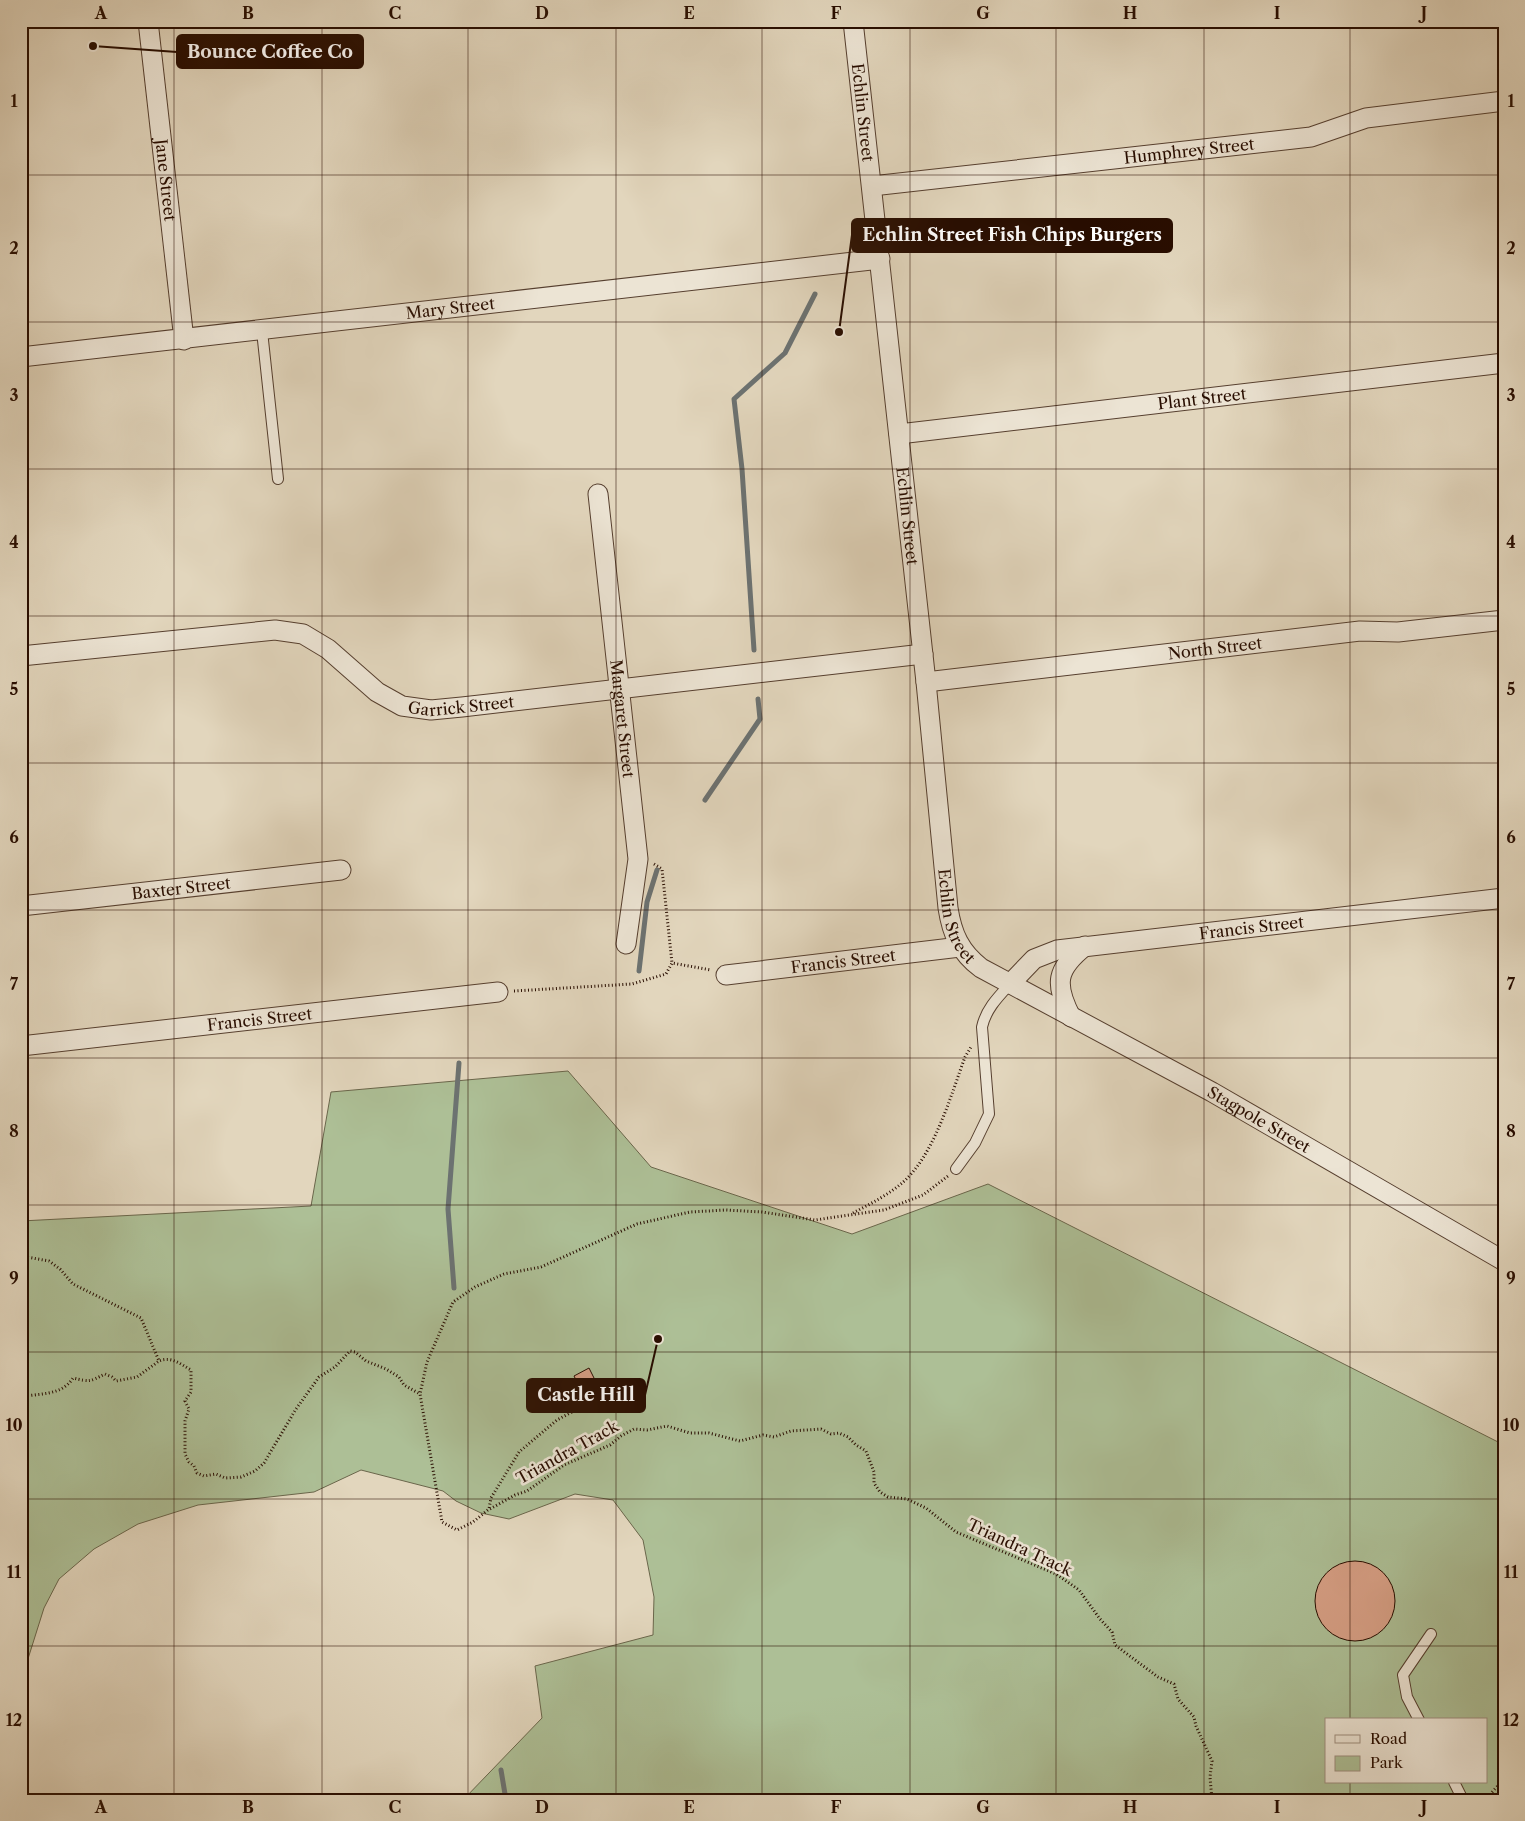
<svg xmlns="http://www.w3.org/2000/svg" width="1525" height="1821" font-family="'Libre Caslon Text',serif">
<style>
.green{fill:#adbf96;stroke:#6a664b;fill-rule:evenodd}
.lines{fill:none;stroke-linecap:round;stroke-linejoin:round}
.stream{stroke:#6c7271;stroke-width:5}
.building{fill:#d7a086;stroke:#280d00}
.service-casing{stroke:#563f2f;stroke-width:12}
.minor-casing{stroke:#563f2f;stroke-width:21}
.path{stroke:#280d00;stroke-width:3;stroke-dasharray:1 2.5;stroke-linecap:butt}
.service{stroke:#ece4d4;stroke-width:10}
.minor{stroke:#ece4d4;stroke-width:19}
.grid{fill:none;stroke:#280d00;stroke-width:1;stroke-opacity:0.55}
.labels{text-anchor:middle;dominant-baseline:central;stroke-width:5;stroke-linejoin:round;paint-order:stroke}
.street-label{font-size:16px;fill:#280d00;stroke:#ece4d4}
.leader{fill:none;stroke:#280d00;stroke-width:2}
.callout-dot{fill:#280d00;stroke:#ece4d4;stroke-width:2}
.callout{fill:#280d00;stroke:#280d00;stroke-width:2}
.callout-label{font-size:18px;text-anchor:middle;font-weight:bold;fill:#fff}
.neatline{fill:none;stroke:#280d00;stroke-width:2}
.grid-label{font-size:16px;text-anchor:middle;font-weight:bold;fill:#280d00}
</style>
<rect width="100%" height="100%" fill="#e2d6bd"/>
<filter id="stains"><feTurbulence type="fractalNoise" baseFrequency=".004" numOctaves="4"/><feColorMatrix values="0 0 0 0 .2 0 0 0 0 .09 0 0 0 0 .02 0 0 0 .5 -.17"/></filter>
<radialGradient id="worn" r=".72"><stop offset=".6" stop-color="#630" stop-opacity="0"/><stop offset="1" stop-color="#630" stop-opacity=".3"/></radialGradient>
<path class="green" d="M 568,1071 L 651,1167 L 852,1234 L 988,1184 L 1504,1445 L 1504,1800 L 463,1800 L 542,1718 L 535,1666 L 653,1635 L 654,1597 L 643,1540 L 613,1500 L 575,1494 L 509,1519 L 481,1513 L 456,1501 L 443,1491 L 361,1470 L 314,1492 L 198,1505 L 138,1524 L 94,1549 L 59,1579 L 44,1608 L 21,1681 L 21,1221 L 311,1206 L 331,1092 ZM 1326,1720 L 1486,1720 L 1486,1782 L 1326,1782 Z"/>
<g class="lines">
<path class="stream" d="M 754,650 L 742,469 L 734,399 L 785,353 L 815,294
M 705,800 L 760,719 L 758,699
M 639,971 L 647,902 L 657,870
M 454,1288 L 448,1209 L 459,1063
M 501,1770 L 506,1800"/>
</g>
<path class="building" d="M 589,1368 L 596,1382 L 581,1390 L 574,1376 Z
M1315 1601a40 40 0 1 1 80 0a40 40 0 1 1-80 0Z"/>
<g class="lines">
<g class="service-casing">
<path id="service" d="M 262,331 L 278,479
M 956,1169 L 975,1143 L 989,1114 L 982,1027 C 986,1009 998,997 1010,984
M 1419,1720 L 1407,1697 L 1403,1675 L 1431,1634
M 1454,1782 L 1463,1800"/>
</g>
<g class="minor-casing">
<g id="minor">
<path id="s1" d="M 148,21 L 184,340"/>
<path id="s2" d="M 853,21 L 926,682 L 948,908 C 952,934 960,952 981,968 L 1212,1092 L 1504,1261"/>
<path id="s3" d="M 872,186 L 1311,137 L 1366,118 L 1504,101"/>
<path id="s4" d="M 21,357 L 880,259"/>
<path id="s5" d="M 899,434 L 1504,363"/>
<path id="s6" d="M 598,494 L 638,859 L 626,944"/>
<path id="s7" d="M 21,656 L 275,630 L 303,634 L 328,649 L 377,692 L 402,706 L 431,710 L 462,707 L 923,654"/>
<path id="s8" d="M 926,682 L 1360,631 L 1398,632 L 1504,620"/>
<path id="s9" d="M 21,906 L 341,870"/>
<path id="s10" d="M 726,975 L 960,947"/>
<path id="s11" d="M 1010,984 L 1034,959 L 1057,950 L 1504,898"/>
<path d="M 1071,1017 C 1054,984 1056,969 1085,946"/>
<path id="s12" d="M 21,1046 L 498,992"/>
</g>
</g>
<path class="path" d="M 654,864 L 662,869 L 672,963
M 514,991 L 632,984 L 666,974 L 672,963 L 711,970
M 853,1213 C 870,1204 888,1195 902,1183 C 934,1156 951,1095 965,1057 L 971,1047
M 21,1256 L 49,1261 L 60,1269 L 73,1284 L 141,1318 L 159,1361 C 172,1356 180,1364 191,1370 L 191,1392 L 185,1401 L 189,1409 L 185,1421 L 185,1454 L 189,1462 L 194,1466 L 197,1473 L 204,1476 L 216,1474 L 225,1478 L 241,1477 L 255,1471 L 264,1463 L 296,1409 L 319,1377 L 335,1367 L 350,1351 L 355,1352 L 366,1361 L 386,1369 L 399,1377 L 404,1385 L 420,1394
M 615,1389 L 557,1420 L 519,1452 L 491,1498 L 489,1509 L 473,1522 L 457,1530 L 442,1522 L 420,1394 L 427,1362 L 453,1302 L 475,1287 L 504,1274 L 541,1267 L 637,1224 L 690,1212 L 726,1210 L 762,1212 L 815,1220 L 884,1210 L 923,1195 L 948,1176
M 21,1397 C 39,1393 62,1396 73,1378 C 90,1382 89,1382 105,1374 L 112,1377 L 116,1381 L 137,1377 L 159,1361
M 490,1509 L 515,1495 L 527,1491 L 564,1465 L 610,1445 L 621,1436 L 634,1429 L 647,1430 L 667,1426 L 690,1433 L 709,1433 L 740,1441 L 763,1435 L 774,1437 L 791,1431 L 821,1429 L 831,1434 L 839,1433 L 848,1437 L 856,1445 L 866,1451 L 874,1472 L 874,1483 L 880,1492 L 888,1497 L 907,1499 L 926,1508 L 956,1532 L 1056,1574 L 1079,1590 L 1100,1619 L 1112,1632 L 1115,1645 L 1158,1677 L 1174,1684 L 1178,1699 L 1194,1717 L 1196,1726 L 1212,1761 L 1210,1777 L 1212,1800
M 1485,1800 L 1504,1779"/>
<use href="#service" class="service"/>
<use href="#minor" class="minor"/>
</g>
<path class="grid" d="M 174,21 L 174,1800M 322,21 L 322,1800M 468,21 L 468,1800M 616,21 L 616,1800M 762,21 L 762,1800M 910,21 L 910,1800M 1056,21 L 1056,1800M 1204,21 L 1204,1800M 1350,21 L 1350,1720M 21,175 L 1504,175M 21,322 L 1504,322M 21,469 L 1504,469M 21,616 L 1504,616M 21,763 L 1504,763M 21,910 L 1504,910M 21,1058 L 1504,1058M 21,1205 L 1504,1205M 21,1352 L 1504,1352M 21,1499 L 1504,1499M 21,1646 L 1504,1646M 1350,1782 L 1350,1800"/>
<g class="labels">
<g class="street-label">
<text stroke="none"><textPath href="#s2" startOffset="92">Echlin Street</textPath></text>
<text stroke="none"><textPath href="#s3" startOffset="319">Humphrey Street</textPath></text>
<text stroke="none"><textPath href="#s1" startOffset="160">Jane Street</textPath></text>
<text stroke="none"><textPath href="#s4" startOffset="432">Mary Street</textPath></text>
<text stroke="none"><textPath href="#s5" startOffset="305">Plant Street</textPath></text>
<text stroke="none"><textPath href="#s2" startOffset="498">Echlin Street</textPath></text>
<text stroke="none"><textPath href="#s8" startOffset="291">North Street</textPath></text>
<text stroke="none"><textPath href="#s7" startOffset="466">Garrick Street</textPath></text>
<text stroke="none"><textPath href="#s6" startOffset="226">Margaret Street</textPath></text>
<text stroke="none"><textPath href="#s9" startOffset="161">Baxter Street</textPath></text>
<text stroke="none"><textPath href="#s2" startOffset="902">Echlin Street</textPath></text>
<text stroke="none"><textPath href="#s11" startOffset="255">Francis Street</textPath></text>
<text stroke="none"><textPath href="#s10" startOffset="118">Francis Street</textPath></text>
<text stroke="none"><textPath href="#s12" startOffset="240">Francis Street</textPath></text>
<text stroke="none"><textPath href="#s2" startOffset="1279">Stagpole Street</textPath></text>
<text transform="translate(567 1452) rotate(-29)">Triandra Track</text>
<text transform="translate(1020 1547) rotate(25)">Triandra Track</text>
</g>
</g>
<path class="leader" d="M93 46L177 52M839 332L852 235M658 1339L645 1395"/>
<g class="callout-dot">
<circle cx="93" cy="46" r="5"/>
<circle cx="839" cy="332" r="5"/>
<circle cx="658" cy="1339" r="5"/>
</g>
<g class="callout">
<rect x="177" y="35" width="186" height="33" rx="5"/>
<rect x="852" y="219" width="320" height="33" rx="5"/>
<rect x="527" y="1379" width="118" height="33" rx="5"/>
</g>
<g class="callout-label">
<text x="270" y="58">Bounce Coffee Co</text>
<text x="1012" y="241">Echlin Street Fish Chips Burgers</text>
<text x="586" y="1401">Castle Hill</text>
</g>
<rect width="1525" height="1821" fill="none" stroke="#e2d6bd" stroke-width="55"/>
<rect x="1325" y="1718" width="162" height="65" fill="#ece4d4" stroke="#9e8e7f"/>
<rect x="1335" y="1735" width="25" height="8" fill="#ece4d4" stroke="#9e8e7f"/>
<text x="1370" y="1744" font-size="15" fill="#280d00">Road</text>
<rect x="1335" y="1756" width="25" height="15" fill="#adbf96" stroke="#9e8e7f"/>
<text x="1370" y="1768" font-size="15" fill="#280d00">Park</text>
<rect x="28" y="28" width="1470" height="1766" class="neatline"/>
<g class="grid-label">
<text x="101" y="19">A</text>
<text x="248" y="19">B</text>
<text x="395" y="19">C</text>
<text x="542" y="19">D</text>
<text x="689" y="19">E</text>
<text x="836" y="19">F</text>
<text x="983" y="19">G</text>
<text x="1130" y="19">H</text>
<text x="1277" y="19">I</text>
<text x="1424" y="19">J</text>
<text x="14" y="107">1</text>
<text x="1511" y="107">1</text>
<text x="14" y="254">2</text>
<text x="1511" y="254">2</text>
<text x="14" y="401">3</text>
<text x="1511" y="401">3</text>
<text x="14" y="548">4</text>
<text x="1511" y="548">4</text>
<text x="14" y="695">5</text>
<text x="1511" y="695">5</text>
<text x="14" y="843">6</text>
<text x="1511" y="843">6</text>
<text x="14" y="990">7</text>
<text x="1511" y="990">7</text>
<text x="14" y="1137">8</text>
<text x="1511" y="1137">8</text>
<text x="14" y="1284">9</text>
<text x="1511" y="1284">9</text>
<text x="14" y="1431">10</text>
<text x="1511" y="1431">10</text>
<text x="14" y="1578">11</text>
<text x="1511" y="1578">11</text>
<text x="14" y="1726">12</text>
<text x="1511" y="1726">12</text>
<text x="101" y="1813">A</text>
<text x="248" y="1813">B</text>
<text x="395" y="1813">C</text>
<text x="542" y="1813">D</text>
<text x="689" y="1813">E</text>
<text x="836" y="1813">F</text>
<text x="983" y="1813">G</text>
<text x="1130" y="1813">H</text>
<text x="1277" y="1813">I</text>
<text x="1424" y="1813">J</text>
</g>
<rect width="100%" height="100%" filter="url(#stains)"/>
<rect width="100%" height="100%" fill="url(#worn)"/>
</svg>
